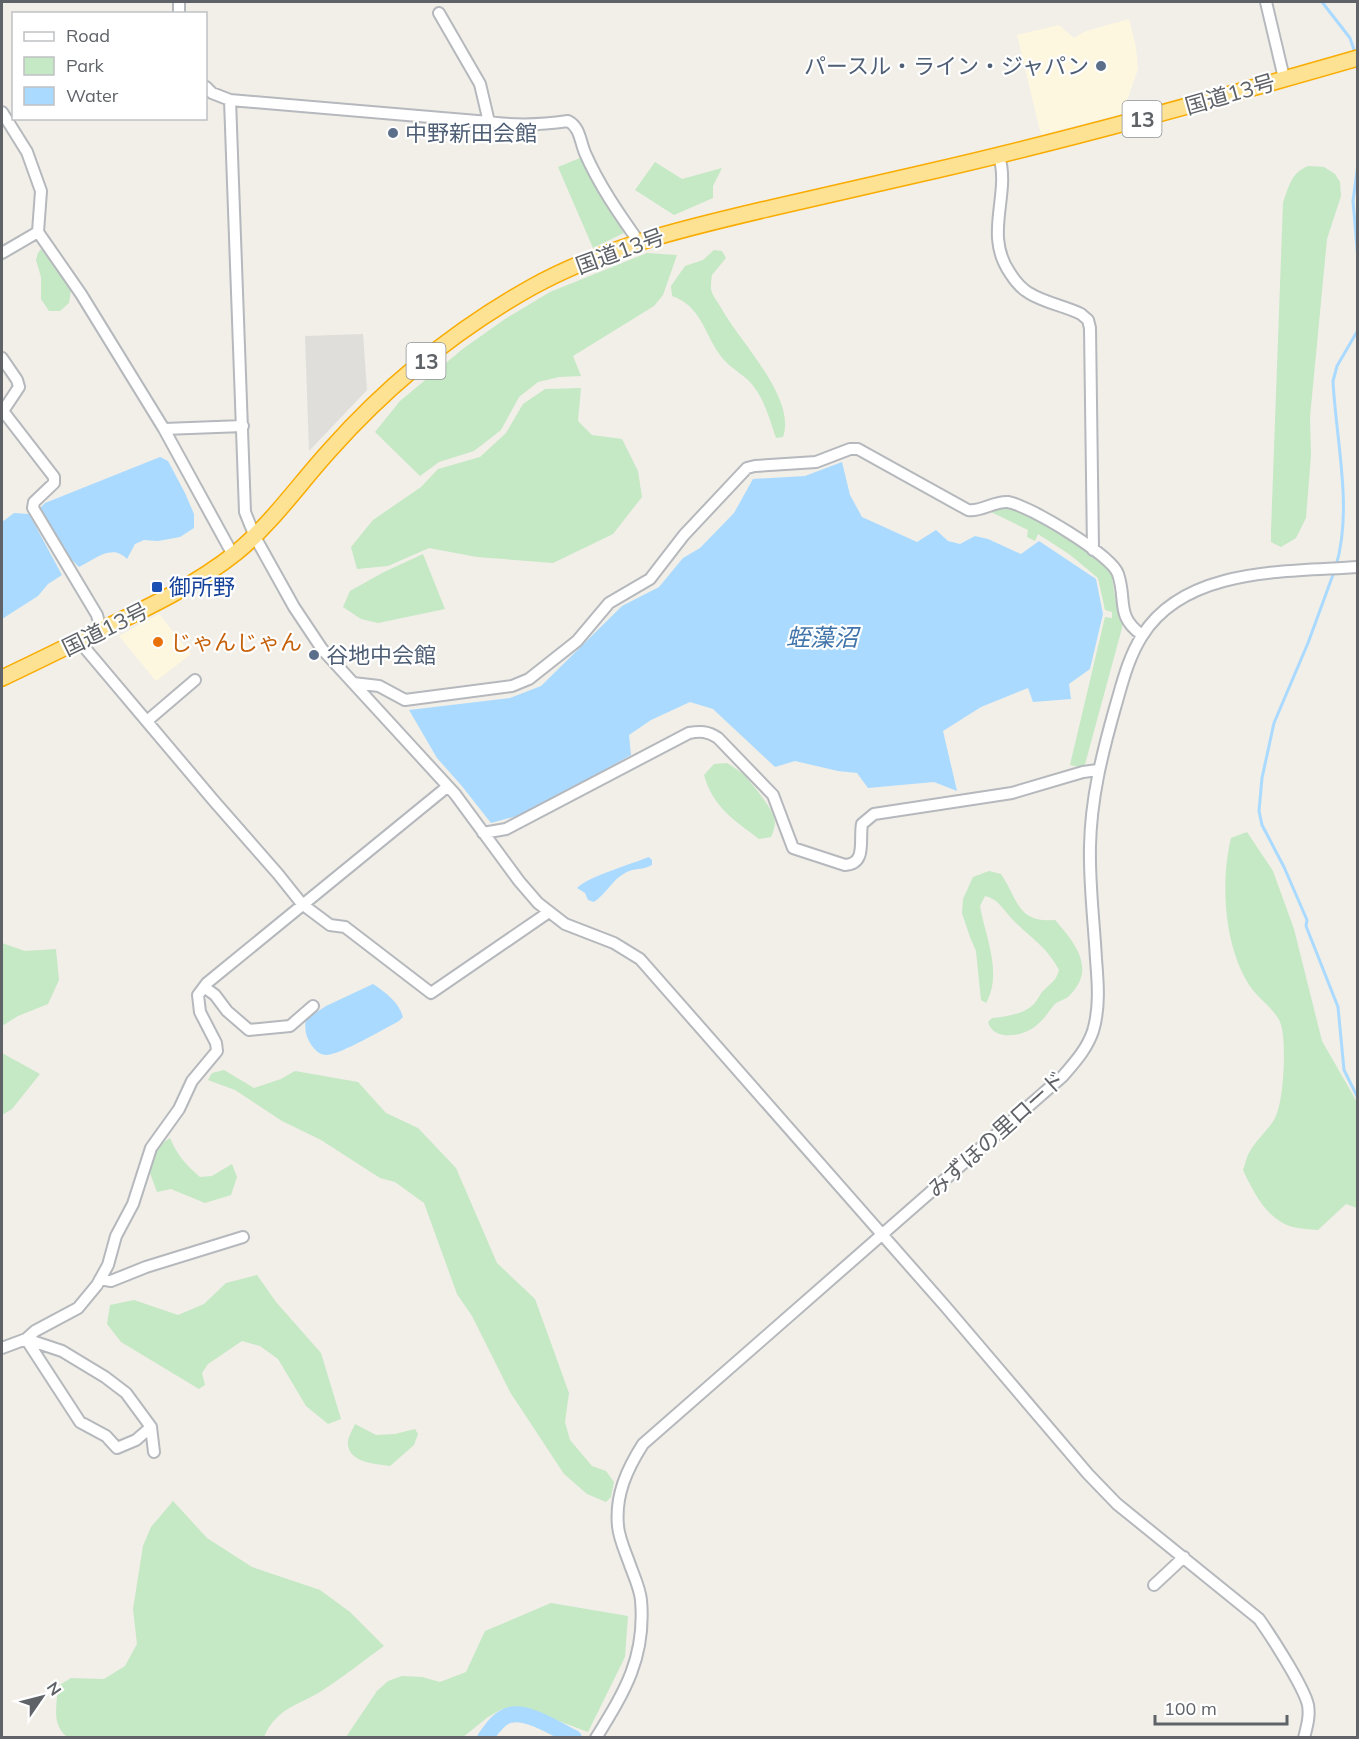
<svg xmlns="http://www.w3.org/2000/svg" width="1359" height="1739" font-family="Mulish,'Noto Sans JP',sans-serif">
<style>
.commercial{fill:#fef7e0}
.industrial{fill:#e0deda}
.green{fill:#c5e8c5}
.water{fill:#aadaff}
.lines{fill:none;stroke-linecap:round;stroke-linejoin:round}
.stream{stroke:#aadaff;stroke-width:3}
.river{stroke:#aadaff;stroke-width:16}
.minor-casing{stroke:#b5b8bc;stroke-width:14}
.highway-casing{stroke:#f9ab00;stroke-width:18}
.minor{stroke:#fff;stroke-width:10}
.highway{stroke:#fde293;stroke-width:15}
.service-dot{fill:#5c6f8a;stroke:#fff;stroke-width:2}
.transit-dot{fill:#1a4fb4;stroke:#fff;stroke-width:2}
.food-dot{fill:#e8710a;stroke:#fff;stroke-width:2}
.labels{text-anchor:middle;dominant-baseline:central;stroke-width:4.5;stroke-linejoin:round;paint-order:stroke}
.shield{fill:#fff;stroke:#8f9295;stroke-width:1.5}
.shield-label{font-size:21px;font-weight:bold;fill:#5f6368}
.service-label{font-size:22px;fill:#4e5e75;stroke:#fff;text-anchor:start}
.street-label{font-size:22px;fill:#5f6368;stroke:#fff}
.transit-label{font-size:22px;fill:#164399;stroke:#fff;text-anchor:start}
.food-label{font-size:22px;fill:#c56008;stroke:#fff;text-anchor:start}
.water-label{font-size:24px;font-style:italic;fill:#4174aa;stroke:#fff}
</style>
<rect width="100%" height="100%" fill="#f1efe8"/>
<path class="commercial" d="M 1129,19 L 1136,48 L 1138,69 L 1124,109 L 1125,113 L 1041,135 L 1017,35 L 1059,25 L 1074,38 L 1086,31 Z
M 159,614 L 191,654 L 156,681 L 119,636 Z"/>
<path class="industrial" d="M 363,334 L 367,390 L 309,451 L 305,336 Z"/>
<path class="green" d="M 580,158 L 594,185 L 624,233 L 593,248 L 558,167 Z
M 655,162 L 682,179 L 722,168 L 713,186 L 713,198 L 674,215 L 635,190 Z
M 1308,166 L 1324,167 L 1335,174 L 1340,182 L 1341,196 L 1327,239 L 1310,417 L 1311,455 L 1306,518 L 1296,538 L 1281,547 L 1271,542 L 1271,531 L 1283,203 C 1289,186 1291,173 1308,166 Z
M 41,249 L 58,270 L 71,291 L 69,303 L 60,311 L 49,311 L 41,299 L 41,277 L 36,260 L 38,253 Z
M 714,250 L 722,251 L 726,258 L 712,275 C 711,279 711,285 711,289 C 712,295 717,301 720,306 C 738,340 797,398 783,437 L 776,438 C 769,418 764,396 748,380 C 739,372 727,365 720,355 C 704,333 701,306 672,296 L 671,286 L 685,266 L 703,260 Z
M 647,253 L 677,255 L 663,295 L 654,306 L 573,356 L 581,376 L 559,377 L 538,382 L 519,397 L 501,430 L 474,451 L 439,462 L 420,476 L 375,432 L 400,401 L 464,348 L 505,319 L 550,292 Z
M 581,388 L 578,421 L 592,435 L 622,439 L 638,471 L 642,497 L 613,534 L 553,563 L 477,557 L 429,548 L 388,566 L 357,569 L 351,547 L 373,520 L 421,487 L 438,469 L 480,457 L 506,433 L 523,404 L 545,389 Z
M 1011,506 C 1050,525 1085,542 1115,574 L 1112,578 C 1114,586 1114,597 1117,604 C 1120,613 1124,617 1122,628 L 1084,768 L 1070,765 L 1105,617 L 1112,618 L 1112,612 L 1105,610 L 1098,578 L 1069,554 L 1038,534 L 1035,541 L 1027,537 L 1028,530 L 987,510 Z
M 423,554 L 445,609 L 378,623 L 361,619 L 343,607 L 350,591 L 384,572 Z
M 727,763 C 732,766 738,770 743,774 C 750,781 773,809 774,818 C 776,825 774,830 771,837 L 759,839 C 734,820 713,807 704,775 L 714,764 Z
M 1247,832 L 1273,871 L 1294,929 L 1322,1041 L 1357,1102 L 1357,1208 L 1346,1204 L 1318,1230 C 1310,1229 1301,1229 1293,1227 C 1267,1220 1254,1193 1243,1170 C 1245,1165 1246,1158 1249,1153 C 1255,1141 1267,1131 1274,1120 C 1284,1104 1286,1048 1282,1029 C 1280,1013 1261,1001 1252,989 C 1224,950 1220,883 1231,838 Z
M 989,871 L 1001,874 C 1018,899 1017,923 1055,920 C 1075,943 1097,969 1069,996 C 1065,1000 1059,1000 1054,1005 C 1049,1011 1045,1018 1039,1023 C 1027,1036 994,1043 988,1022 L 992,1018 C 1005,1017 1024,1014 1033,1005 C 1038,1000 1040,993 1045,989 C 1052,982 1056,981 1059,970 C 1048,948 1030,937 1014,921 C 1004,911 999,899 985,896 L 980,906 C 985,936 1003,973 986,1003 L 981,1000 L 976,951 L 970,937 L 962,913 L 963,899 L 973,877 Z
M 2,943 L 25,951 L 56,949 L 59,980 L 48,1004 L 18,1016 L 2,1026 Z
M 2,1053 L 40,1074 L 12,1109 L 2,1115 Z
M 224,1070 L 254,1088 L 281,1079 L 295,1071 L 358,1082 L 386,1113 L 418,1128 L 456,1168 L 497,1263 L 535,1299 L 569,1393 L 565,1422 L 570,1440 L 592,1466 L 606,1471 L 614,1482 L 611,1497 L 606,1502 L 587,1494 L 564,1474 L 510,1392 L 472,1316 L 457,1294 L 424,1203 L 395,1182 L 380,1178 L 321,1140 L 282,1121 L 235,1090 L 208,1080 L 212,1073 Z
M 170,1138 C 177,1155 186,1165 200,1177 L 212,1176 L 232,1164 L 237,1177 L 231,1195 L 205,1203 L 171,1189 L 157,1192 L 150,1173 L 158,1146 Z
M 257,1275 L 276,1302 L 321,1353 L 341,1419 L 328,1424 L 306,1406 L 278,1359 L 260,1346 L 242,1341 L 208,1364 L 202,1373 L 205,1385 L 199,1389 L 121,1342 L 107,1324 L 110,1305 L 134,1300 L 178,1315 L 204,1304 L 226,1283 Z
M 355,1424 L 376,1435 L 395,1434 L 415,1429 L 418,1434 L 414,1445 L 390,1466 C 376,1464 347,1463 348,1442 C 348,1437 353,1429 355,1424 Z
M 173,1501 L 207,1538 L 252,1567 L 320,1590 L 350,1612 L 384,1646 C 363,1661 342,1678 320,1692 C 296,1706 276,1709 264,1737 L 67,1737 C 51,1724 57,1705 58,1686 L 71,1678 L 104,1679 L 125,1666 L 137,1644 L 133,1609 L 143,1546 L 151,1527 Z
M 551,1603 L 628,1616 L 625,1657 L 588,1732 L 524,1708 L 502,1709 L 488,1717 L 463,1737 L 346,1737 L 377,1691 L 388,1681 L 402,1676 L 422,1677 L 440,1682 L 466,1672 L 485,1631 Z"/>
<path class="water" d="M 160,457 L 168,461 L 185,493 L 194,514 L 194,528 L 180,537 L 158,541 L 144,540 L 135,544 L 127,559 C 111,543 95,560 79,567 L 71,559 L 41,514 L 41,507 L 45,503 Z
M 842,462 L 850,495 L 862,517 L 917,542 L 936,530 L 948,541 L 960,544 L 975,536 L 988,539 L 1021,554 L 1039,541 L 1096,579 L 1103,614 L 1090,669 L 1069,684 L 1071,699 L 1033,702 L 1028,688 L 981,707 L 943,731 L 957,791 L 934,782 L 868,788 L 857,773 L 838,771 L 795,761 L 775,767 L 713,709 L 690,702 L 651,720 L 629,735 L 631,755 L 528,813 L 491,823 L 461,785 L 437,758 L 409,710 L 510,698 L 541,686 L 622,606 L 659,587 L 683,558 L 700,548 L 734,513 L 753,479 L 805,476 Z
M 14,513 L 29,514 L 62,575 L 48,584 L 38,596 L 2,619 L 2,522 Z
M 649,857 L 652,860 L 652,865 C 644,870 633,868 625,873 C 612,880 606,894 594,902 L 588,900 L 585,893 L 577,888 C 589,876 632,864 649,857 Z
M 373,984 C 385,992 399,1002 403,1017 L 399,1021 C 384,1029 341,1054 327,1055 C 320,1055 316,1051 312,1046 C 306,1038 304,1029 306,1019 L 326,1006 Z"/>
<g class="lines">
<path class="stream" d="M 1322,2 L 1350,38 L 1355,53
M 1358,164 L 1353,201 L 1358,259
M 1336,566 C 1353,508 1336,441 1333,381 L 1337,366 L 1358,330
M 1334,572 L 1308,643 L 1274,723 L 1262,778 L 1259,811 L 1262,825 L 1284,867 L 1307,920 L 1306,926 L 1338,1007 L 1344,1070 L 1358,1098"/>
<path class="river" d="M 485,1738 C 491,1730 499,1717 510,1715 C 527,1710 558,1730 574,1738"/>
<g class="minor-casing">
<path id="minor" d="M 1266,2 L 1284,78
M 439,13 L 480,84 L 489,122
M 179,14 L 179,2
M 206,87 L 212,93 L 230,100 L 489,122 C 517,126 541,125 568,121 C 580,127 580,141 585,153 C 599,185 619,214 639,242
M 230,100 L 245,512 L 255,537 L 294,607 L 322,649 L 455,794 L 519,881 L 538,903 L 565,924 L 614,943 L 640,959 L 945,1306 L 1088,1474 L 1117,1504 L 1259,1619 C 1271,1636 1304,1687 1308,1705 C 1310,1716 1307,1726 1304,1738
M 2,112 L 27,152 L 41,191 L 38,232 L 81,294 L 164,429 L 233,555
M 999,156 C 1011,195 983,234 1010,273 C 1015,281 1022,289 1029,293 C 1045,303 1065,306 1081,314 L 1088,320 L 1090,328 L 1093,550
M 2,253 L 38,232
M 2,358 L 17,380 L 19,387 L 3,411 L 54,477 L 54,483 L 34,502 L 33,508 L 97,615 L 101,630
M 164,429 L 243,426
M 79,641 L 214,801 L 278,874 L 302,904 L 330,925 L 345,927 L 431,993 L 549,912
M 353,683 L 379,686 L 405,700 L 512,686 L 529,679 L 577,641 L 609,603 L 650,579 L 684,535 L 747,468 L 755,466 L 816,462 L 850,449 L 858,449 L 968,510 C 982,512 993,501 1008,502 C 1028,505 1112,555 1118,574 C 1127,600 1115,616 1142,635
M 147,721 L 195,680
M 483,833 L 506,829 L 689,733 C 700,731 708,731 718,738 L 773,795 L 793,848 L 845,865 C 867,864 859,840 862,824 L 874,814 L 1012,793 L 1083,772 L 1098,770
M 204,987 L 215,995 L 227,1011 L 249,1030 L 290,1026 L 313,1006
M 100,1279 L 111,1281 L 146,1267 L 243,1237
M 26,1339 L 80,1422 L 106,1436 L 117,1448 L 136,1440 L 151,1427
M 26,1339 L 62,1351 L 105,1377 L 126,1393 L 151,1427 L 154,1452
M 2,1348 L 26,1339 L 35,1331 L 78,1308 L 97,1285 L 108,1265 L 116,1236 L 133,1204 L 151,1148 L 179,1109 L 192,1081 L 217,1051 L 216,1043 L 200,1012 L 198,995 L 207,983 L 447,787
M 1154,1585 L 1184,1557
M 596,1738 C 625,1691 646,1657 641,1600 C 640,1589 634,1576 630,1565 C 626,1553 619,1539 618,1526 C 615,1495 627,1469 643,1444 L 1063,1076 C 1075,1062 1087,1049 1093,1031 C 1100,1008 1098,983 1096,959 C 1094,922 1089,883 1090,846 C 1091,798 1102,754 1115,708 C 1122,684 1128,658 1142,636 C 1185,567 1286,572 1358,567"/>
</g>
<g class="highway-casing">
<path id="highway" d="M 2,678 C 36,662 70,645 105,628 C 151,606 197,584 237,552 C 273,522 299,484 330,450 C 387,386 457,329 532,287 C 606,246 690,227 771,208 C 824,196 876,184 928,172 C 1072,139 1215,99 1358,58"/>
</g>
<use href="#minor" class="minor"/>
<use href="#highway" class="highway"/>
</g>
<g class="service-dot">
<circle cx="1101" cy="66" r="6"/>
<circle cx="393" cy="133" r="6"/>
<circle cx="314" cy="655" r="6"/>
</g>
<rect class="transit-dot" x="151" y="581" width="12" height="12" rx="3"/>
<circle class="food-dot" cx="158" cy="642" r="6"/>
<g class="labels">
<g class="shield">
<rect x="1122.5" y="101" width="39" height="36" rx="4.5"/>
<rect x="406.5" y="343" width="39" height="36" rx="4.5"/>
</g>
<g class="shield-label">
<text x="1142" y="119">13</text>
<text x="426" y="361">13</text>
</g>
<g class="service-label">
<text x="1089" y="66" text-anchor="end">パースル・ライン・ジャパン</text>
<text x="405" y="133">中野新田会館</text>
<text x="326" y="655">谷地中会館</text>
</g>
<g class="street-label">
<text transform="translate(1230 94) rotate(-16)">国道13号</text>
<text transform="translate(620 251) rotate(-20)">国道13号</text>
<text transform="translate(105 629) rotate(-26)">国道13号</text>
<text transform="translate(996 1134) rotate(-42)">みずほの里ロード</text>
</g>
<g class="transit-label">
<text x="169" y="587">御所野</text>
</g>
<g class="food-label">
<text x="170" y="642">じゃんじゃん</text>
</g>
<g class="water-label">
<text x="822" y="637">蛭藻沼</text>
</g>
</g>
<rect width="1359" height="1739" fill="none" stroke="#5f6368" stroke-width="6"/>
<rect x="12" y="12" width="195" height="108" fill="#ffffff" stroke="#bfc1c3" stroke-width="1.5"/>
<rect x="24" y="32" width="30" height="9" fill="#ffffff" stroke="#bfc1c3" stroke-width="1.5"/>
<text x="66" y="42" font-size="18" fill="#5f6368">Road</text>
<rect x="24" y="57" width="30" height="18" fill="#c5e8c5" stroke="#bfc1c3" stroke-width="1.5"/>
<text x="66" y="72" font-size="18" fill="#5f6368">Park</text>
<rect x="24" y="87" width="30" height="18" fill="#aadaff" stroke="#bfc1c3" stroke-width="1.5"/>
<text x="66" y="102" font-size="18" fill="#5f6368">Water</text>
<g transform="translate(42 1697) rotate(55)" stroke="#ffffff" stroke-width="4.5" paint-order="stroke">
<path d="M0-4.5L10 22L0 15L-10 22Z" fill="#5f6368"/>
<text y="-9" font-size="16" font-weight="bold" text-anchor="middle" fill="#5f6368">N</text>
</g>
<path d="M1155 1715v9h132v-9" fill="none" stroke="#5f6368" stroke-width="3"/>
<text x="1164" y="1715" font-size="18" fill="#5f6368" stroke="#ffffff" stroke-width="4.5" paint-order="stroke">100 m</text>
</svg>
